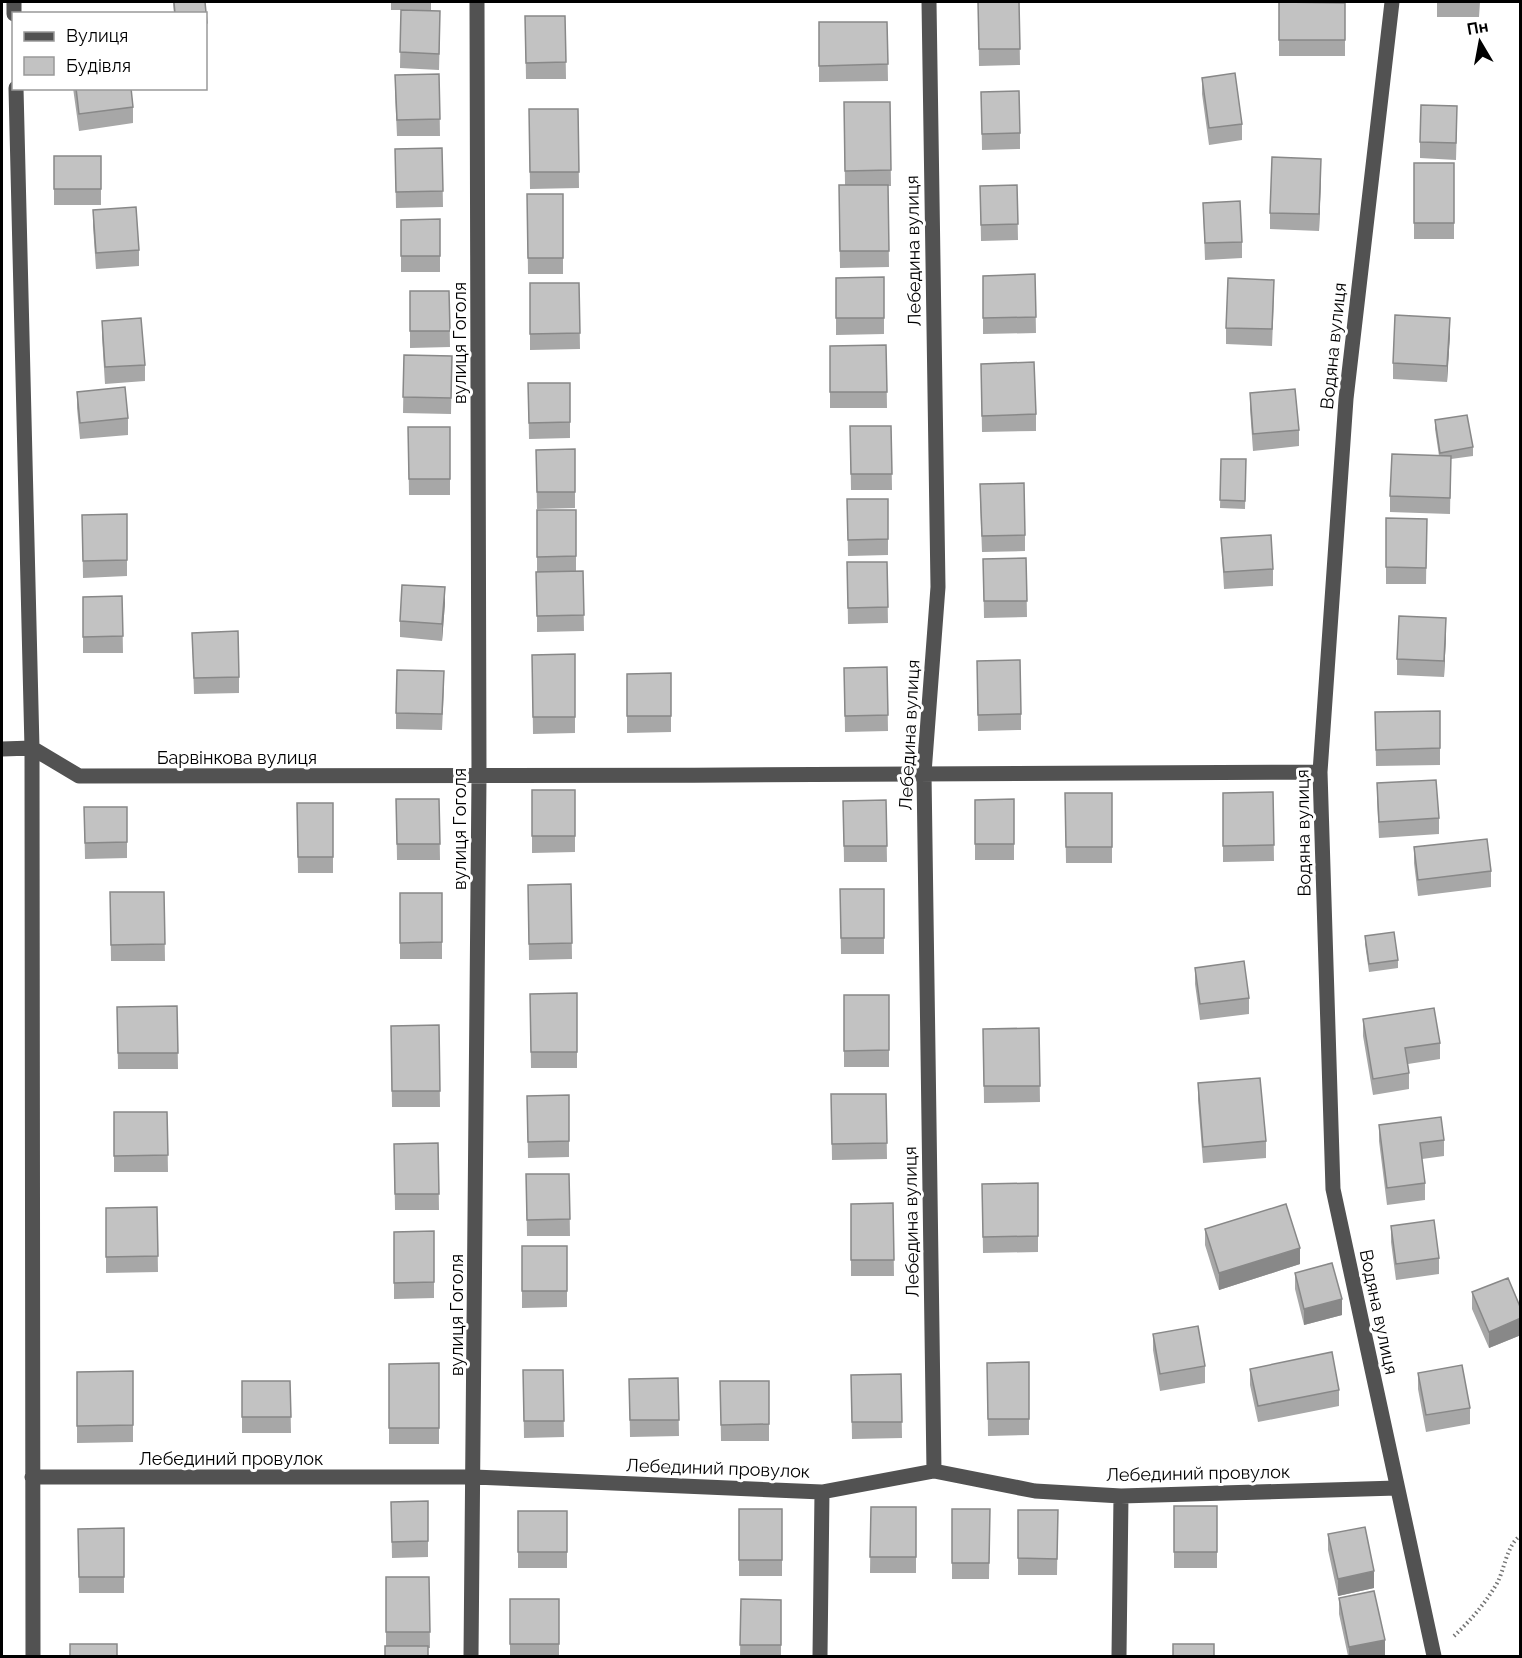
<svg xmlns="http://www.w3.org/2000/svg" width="1522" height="1658" font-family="Raleway,sans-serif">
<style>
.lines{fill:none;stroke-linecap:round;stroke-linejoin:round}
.path{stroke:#747474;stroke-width:4;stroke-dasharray:1.5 3;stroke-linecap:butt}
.minor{stroke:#525252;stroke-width:15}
.wall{fill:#a7a7a7}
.shaded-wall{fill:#888}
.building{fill:#c2c2c2;stroke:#888;stroke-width:1.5}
.labels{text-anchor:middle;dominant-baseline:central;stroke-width:6;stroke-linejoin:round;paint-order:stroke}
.street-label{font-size:18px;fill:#000;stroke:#fff}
</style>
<rect width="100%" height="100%" fill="#fff"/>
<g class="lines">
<path class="path" d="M 1454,1636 C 1470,1621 1484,1605 1496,1585 C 1505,1570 1506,1546 1520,1536"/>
<path class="minor" d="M 14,2 L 14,14
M 929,2 L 938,587 L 924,773 L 934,1471
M 1392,2 L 1346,399 L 1320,772 L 1333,1189 L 1434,1656
M 16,88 L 32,748 L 33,1656
M 2,749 L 32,748 L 79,776 C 493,778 906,773 1320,772
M 32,1477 L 474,1477 L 822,1492 L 934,1471 L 1035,1491 L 1121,1496 L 1397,1488
M 471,1656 L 479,778 L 477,2
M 820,1656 L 822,1492
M 1119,1656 L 1121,1496"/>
</g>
<path class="wall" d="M 173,2 L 205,2 L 207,40 L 206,40 L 206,14 L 174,14 Z
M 391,2 L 431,2 L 431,10 L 408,10 L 440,27 L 439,70 L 400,68 L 401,10 L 391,10 Z
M 978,2 L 1019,2 L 1020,65 L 979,66 Z
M 1279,2 L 1345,3 L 1345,56 L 1279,56 Z
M 1437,2 L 1480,2 L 1479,17 L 1437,17 Z
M 525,16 L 565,16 L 566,79 L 526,79 Z
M 819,22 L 887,22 L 888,81 L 819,82 Z
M 439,74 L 440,136 L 397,136 L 395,92 Z
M 1202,78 L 1242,124 L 1242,140 L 1209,145 L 1202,94 Z
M 73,88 L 131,88 L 133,107 L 133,123 L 79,131 Z
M 981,92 L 1020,133 L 1020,149 L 982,150 Z
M 844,102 L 890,102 L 891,186 L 888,186 L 889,267 L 840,268 L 839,185 L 845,185 Z
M 529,109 L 578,109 L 579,188 L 530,189 Z
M 1457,122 L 1456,160 L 1420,158 L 1420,142 Z
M 442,148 L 443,207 L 396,208 L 395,149 Z
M 54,156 L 101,156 L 101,205 L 54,205 Z
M 1414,163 L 1454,163 L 1454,239 L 1414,239 Z
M 1321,175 L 1319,231 L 1270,229 L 1270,213 Z
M 1017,185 L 1018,240 L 981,241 L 980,186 Z
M 527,194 L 563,194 L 563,274 L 528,274 Z
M 1203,203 L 1242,242 L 1242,258 L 1205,260 Z
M 93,210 L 139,250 L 139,266 L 96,269 L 93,226 Z
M 440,219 L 440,272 L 401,272 L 401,220 Z
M 1035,274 L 1036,333 L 983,334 L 983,276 Z
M 884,277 L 884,334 L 836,335 L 836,278 Z
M 530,283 L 579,283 L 580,349 L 530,350 Z
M 410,291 L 449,291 L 450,347 L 410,348 Z
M 1274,296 L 1272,346 L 1226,344 L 1226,328 Z
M 102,321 L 145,365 L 145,381 L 105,384 L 102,337 Z
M 1450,334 L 1447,382 L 1393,379 L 1393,363 Z
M 886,345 L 887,408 L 830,408 L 830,346 Z
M 404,355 L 452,356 L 451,414 L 403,413 Z
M 981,364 L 1036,414 L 1036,431 L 982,432 Z
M 528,383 L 570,383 L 570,438 L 529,439 Z
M 77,392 L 128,418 L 128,435 L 80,439 L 77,408 Z
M 1250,393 L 1299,430 L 1299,446 L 1253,451 L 1250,409 Z
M 1435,420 L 1473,447 L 1473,456 L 1451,459 L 1450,514 L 1390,512 L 1390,496 L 1439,456 L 1435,429 Z
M 850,426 L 891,426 L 892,490 L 851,490 Z
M 408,427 L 450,427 L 450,495 L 409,495 Z
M 575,449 L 575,508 L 537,509 L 536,450 Z
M 1221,459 L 1246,459 L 1245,509 L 1220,508 Z
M 847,499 L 888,499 L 888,555 L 848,556 Z
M 980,500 L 1025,535 L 1025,551 L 982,552 Z
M 537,510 L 576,510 L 576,571 L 583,571 L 584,631 L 537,632 Z
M 127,514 L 127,576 L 83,578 L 82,515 Z
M 1386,518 L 1427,519 L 1426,584 L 1386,584 Z
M 1221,538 L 1273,569 L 1273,586 L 1224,589 Z
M 1026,558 L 1027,617 L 984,618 L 983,559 Z
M 847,562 L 887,562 L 888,623 L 848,624 Z
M 122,596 L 123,653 L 83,653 L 83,597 Z
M 445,603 L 442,641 L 400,637 L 400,621 Z
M 192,633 L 239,677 L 239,693 L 194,694 Z
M 1446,634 L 1444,677 L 1397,675 L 1397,659 Z
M 575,654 L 575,733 L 533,734 L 532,655 Z
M 977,661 L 1021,714 L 1021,730 L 978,731 Z
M 887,667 L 888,731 L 845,732 L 844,668 Z
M 671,673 L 671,732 L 627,733 L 627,674 Z
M 444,688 L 442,730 L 396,729 L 396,713 Z
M 1440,711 L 1440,765 L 1376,766 L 1375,712 Z
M 1377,783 L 1439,818 L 1439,834 L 1379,838 L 1377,800 Z
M 532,790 L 575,790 L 575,852 L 532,853 Z
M 1273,792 L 1274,861 L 1223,862 L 1223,793 Z
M 1065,793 L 1112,793 L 1112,863 L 1066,863 Z
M 396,799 L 439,799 L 440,860 L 397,860 Z
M 1014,799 L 1014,860 L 975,860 L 975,800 Z
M 886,800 L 887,862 L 844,862 L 843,801 Z
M 297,803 L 333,803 L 333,873 L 298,873 Z
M 84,807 L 127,807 L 127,858 L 85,859 Z
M 1414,847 L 1491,871 L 1491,887 L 1418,896 L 1414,863 Z
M 571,884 L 572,959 L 529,960 L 528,885 Z
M 840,889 L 884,889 L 884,954 L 841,954 Z
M 110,892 L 164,892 L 165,961 L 111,961 Z
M 400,893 L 442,893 L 442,959 L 400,959 Z
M 1365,936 L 1398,960 L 1398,968 L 1369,972 L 1365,944 Z
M 1195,968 L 1249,998 L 1249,1014 L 1200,1020 L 1195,984 Z
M 577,993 L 577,1068 L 531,1068 L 530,994 Z
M 844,995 L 889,995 L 889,1067 L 844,1067 Z
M 177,1006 L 178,1069 L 118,1069 L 117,1007 Z
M 1363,1019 L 1440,1043 L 1440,1059 L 1408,1064 L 1409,1073 L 1409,1089 L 1373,1095 L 1363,1036 Z
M 439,1025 L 440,1107 L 392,1107 L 391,1026 Z
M 1039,1028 L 1040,1102 L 984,1103 L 983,1029 Z
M 1198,1083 L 1266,1141 L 1266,1158 L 1203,1163 L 1198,1100 Z
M 831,1094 L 886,1094 L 887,1159 L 832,1160 Z
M 569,1095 L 569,1157 L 528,1158 L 527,1096 Z
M 114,1112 L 167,1112 L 168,1172 L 114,1172 Z
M 1379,1125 L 1444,1140 L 1444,1156 L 1422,1159 L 1425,1183 L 1425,1200 L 1387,1205 L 1379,1141 Z
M 438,1143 L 439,1210 L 395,1210 L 394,1144 Z
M 526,1174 L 569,1174 L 570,1236 L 527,1236 Z
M 1038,1183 L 1038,1252 L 983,1253 L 982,1184 Z
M 893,1203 L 894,1276 L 851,1276 L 851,1204 Z
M 157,1207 L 158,1272 L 106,1273 L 106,1208 Z
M 1391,1226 L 1439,1258 L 1439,1274 L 1396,1280 L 1391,1242 Z
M 1205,1229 L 1300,1264 L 1219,1290 L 1205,1245 Z
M 434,1231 L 434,1298 L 394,1299 L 394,1232 Z
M 522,1246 L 567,1246 L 567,1307 L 522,1308 Z
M 1295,1273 L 1342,1315 L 1304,1325 L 1295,1289 Z
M 1472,1292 L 1521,1309 L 1521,1335 L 1489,1348 L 1472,1309 Z
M 1153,1334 L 1205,1366 L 1205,1383 L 1160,1391 L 1153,1350 Z
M 1029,1362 L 1029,1435 L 988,1436 L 987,1363 Z
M 439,1363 L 439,1444 L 389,1444 L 389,1364 Z
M 1250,1369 L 1339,1390 L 1339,1406 L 1258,1422 L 1250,1385 Z
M 523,1370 L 563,1370 L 564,1437 L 524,1438 Z
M 133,1371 L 133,1442 L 77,1443 L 77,1372 Z
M 1418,1373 L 1470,1408 L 1470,1424 L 1426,1432 L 1418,1389 Z
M 901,1374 L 902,1438 L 852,1439 L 851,1375 Z
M 678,1378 L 679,1436 L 630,1437 L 629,1379 Z
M 242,1381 L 290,1381 L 291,1433 L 242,1433 Z
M 720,1381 L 769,1381 L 769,1441 L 721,1441 Z
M 428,1501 L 428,1557 L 392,1558 L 391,1502 Z
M 1174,1506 L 1217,1506 L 1217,1568 L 1174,1568 Z
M 871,1507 L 916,1507 L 916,1573 L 870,1573 Z
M 739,1509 L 782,1509 L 782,1576 L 739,1576 Z
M 952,1509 L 990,1509 L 989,1579 L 952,1579 Z
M 1018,1510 L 1058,1510 L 1057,1575 L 1018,1575 Z
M 518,1511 L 567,1511 L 567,1568 L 518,1568 Z
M 124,1528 L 124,1593 L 79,1593 L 78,1529 Z
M 1328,1534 L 1374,1588 L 1338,1596 L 1328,1550 Z
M 386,1577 L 429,1577 L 430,1648 L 386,1646 Z
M 1339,1598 L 1385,1656 L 1348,1656 L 1339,1614 Z
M 510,1599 L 559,1599 L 559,1656 L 510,1656 Z
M 741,1599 L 781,1600 L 781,1656 L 740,1656 Z"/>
<path class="shaded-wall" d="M 1321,159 L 1321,175 L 1319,231 L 1319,214 Z
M 1450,318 L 1450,334 L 1447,382 L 1447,366 Z
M 445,587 L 445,603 L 442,641 L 442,624 Z
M 1446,618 L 1446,634 L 1444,677 L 1444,661 Z
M 1300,1248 L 1300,1264 L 1219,1290 L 1219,1273 Z
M 1342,1299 L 1342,1315 L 1304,1325 L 1304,1309 Z
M 1521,1318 L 1521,1335 L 1489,1348 L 1489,1332 Z
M 1374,1571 L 1374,1588 L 1338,1596 L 1338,1579 Z
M 1385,1640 L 1385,1656 L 1349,1656 L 1349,1647 Z"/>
<path class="building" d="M 174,2 L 205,2 L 207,23 L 206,24 L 206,14 L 175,14 Z
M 978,2 L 1019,2 L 1020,49 L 979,49 Z
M 1279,2 L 1345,3 L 1345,40 L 1279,40 Z
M 401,10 L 440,11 L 439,54 L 400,52 Z
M 525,16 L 565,16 L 566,62 L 526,63 Z
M 819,22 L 887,22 L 888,64 L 819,66 Z
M 1235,73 L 1242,124 L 1209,128 L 1202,78 Z
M 439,74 L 440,119 L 397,120 L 395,75 Z
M 76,88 L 131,88 L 133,107 L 79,114 Z
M 1019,91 L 1020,133 L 982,134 L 981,92 Z
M 844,102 L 890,102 L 891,170 L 845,171 Z
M 1421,105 L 1457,106 L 1456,143 L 1420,142 Z
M 529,109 L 578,109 L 579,172 L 530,172 Z
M 442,148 L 443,191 L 396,192 L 395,149 Z
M 54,156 L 101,156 L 101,189 L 54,189 Z
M 1272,157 L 1321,159 L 1319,214 L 1270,213 Z
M 1414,163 L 1454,163 L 1454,223 L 1414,223 Z
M 839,185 L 888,185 L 889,251 L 840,251 Z
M 1017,185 L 1018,224 L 981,225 L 980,186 Z
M 527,194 L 563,194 L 563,258 L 528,258 Z
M 1240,201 L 1242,242 L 1205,243 L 1203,203 Z
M 136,207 L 139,250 L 96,253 L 93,210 Z
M 440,219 L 440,256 L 401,256 L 401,220 Z
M 1035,274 L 1036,317 L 983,318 L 983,276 Z
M 884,277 L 884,318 L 836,318 L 836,278 Z
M 1228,278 L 1274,280 L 1272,329 L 1226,328 Z
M 530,283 L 579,283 L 580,333 L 530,334 Z
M 410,291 L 449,291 L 450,331 L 410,331 Z
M 1395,315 L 1450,318 L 1447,366 L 1393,363 Z
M 141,318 L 145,365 L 105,367 L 102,321 Z
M 886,345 L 887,392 L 830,392 L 830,346 Z
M 404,355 L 452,356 L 451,398 L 403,397 Z
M 1034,362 L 1036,414 L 982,416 L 981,364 Z
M 528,383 L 570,383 L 570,422 L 529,423 Z
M 125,387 L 128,418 L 80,423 L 77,392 Z
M 1295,389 L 1299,430 L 1253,434 L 1250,393 Z
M 1467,415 L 1473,447 L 1440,453 L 1435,420 Z
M 850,426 L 891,426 L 892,474 L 851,474 Z
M 408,427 L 450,427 L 450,479 L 409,479 Z
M 575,449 L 575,492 L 537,492 L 536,450 Z
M 1392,454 L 1451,456 L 1450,498 L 1390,496 Z
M 1221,459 L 1246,459 L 1245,501 L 1220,500 Z
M 1024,483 L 1025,535 L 982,536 L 980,484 Z
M 847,499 L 888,499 L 888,539 L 848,540 Z
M 537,510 L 576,510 L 576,556 L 537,557 Z
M 127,514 L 127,560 L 83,561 L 82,515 Z
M 1386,518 L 1427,519 L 1426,568 L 1386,567 Z
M 1271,535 L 1273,569 L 1224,572 L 1221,538 Z
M 1026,558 L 1027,601 L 984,601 L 983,559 Z
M 847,562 L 887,562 L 888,607 L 848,608 Z
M 583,571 L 584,615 L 537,616 L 536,572 Z
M 402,585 L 445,587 L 442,624 L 400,621 Z
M 122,596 L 123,636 L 83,637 L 83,597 Z
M 1399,616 L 1446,618 L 1444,661 L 1397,659 Z
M 238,631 L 239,677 L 194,678 L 192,633 Z
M 575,654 L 575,717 L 533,717 L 532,655 Z
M 1020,660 L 1021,714 L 978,715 L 977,661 Z
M 887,667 L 888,715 L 845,716 L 844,668 Z
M 397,670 L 444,671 L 442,714 L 396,713 Z
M 671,673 L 671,716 L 627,716 L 627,674 Z
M 1440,711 L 1440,748 L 1376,750 L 1375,712 Z
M 1436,780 L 1439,818 L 1379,822 L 1377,783 Z
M 532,790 L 575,790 L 575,836 L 532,836 Z
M 1273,792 L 1274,845 L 1223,846 L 1223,793 Z
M 1065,793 L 1112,793 L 1112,847 L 1066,847 Z
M 396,799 L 439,799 L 440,844 L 397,844 Z
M 1014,799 L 1014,844 L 975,844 L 975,800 Z
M 886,800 L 887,846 L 844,846 L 843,801 Z
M 297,803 L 333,803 L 333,857 L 298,857 Z
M 84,807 L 127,807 L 127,842 L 85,843 Z
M 1487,839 L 1491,871 L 1418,880 L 1414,847 Z
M 571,884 L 572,943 L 529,944 L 528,885 Z
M 840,889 L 884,889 L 884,938 L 841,938 Z
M 110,892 L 164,892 L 165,944 L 111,945 Z
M 400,893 L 442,893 L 442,942 L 400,943 Z
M 1394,932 L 1398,960 L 1369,964 L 1365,936 Z
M 1244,961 L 1249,998 L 1200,1004 L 1195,968 Z
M 577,993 L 577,1052 L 531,1052 L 530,994 Z
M 844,995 L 889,995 L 889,1050 L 844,1051 Z
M 177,1006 L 178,1053 L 118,1053 L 117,1007 Z
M 1434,1008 L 1440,1043 L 1405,1048 L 1409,1073 L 1373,1079 L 1363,1019 Z
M 439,1025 L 440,1091 L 392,1091 L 391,1026 Z
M 1039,1028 L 1040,1086 L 984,1086 L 983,1029 Z
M 1260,1078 L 1266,1141 L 1203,1147 L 1198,1083 Z
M 831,1094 L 886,1094 L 887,1143 L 832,1144 Z
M 569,1095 L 569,1141 L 528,1142 L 527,1096 Z
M 114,1112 L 167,1112 L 168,1155 L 114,1156 Z
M 1441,1117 L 1444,1140 L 1420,1143 L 1425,1183 L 1387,1188 L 1379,1125 Z
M 438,1143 L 439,1194 L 395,1194 L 394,1144 Z
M 526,1174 L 569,1174 L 570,1219 L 527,1220 Z
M 1038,1183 L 1038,1236 L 983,1237 L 982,1184 Z
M 893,1203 L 894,1260 L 851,1260 L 851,1204 Z
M 1286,1204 L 1300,1248 L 1219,1273 L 1205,1229 Z
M 157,1207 L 158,1256 L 106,1257 L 106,1208 Z
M 1434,1220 L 1439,1258 L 1396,1264 L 1391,1226 Z
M 434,1231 L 434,1282 L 394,1283 L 394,1232 Z
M 522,1246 L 567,1246 L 567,1291 L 522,1291 Z
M 1332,1263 L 1342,1299 L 1304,1309 L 1295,1273 Z
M 1508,1278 L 1521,1309 L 1521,1318 L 1489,1332 L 1472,1292 Z
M 1198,1326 L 1205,1366 L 1160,1374 L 1153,1334 Z
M 1332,1352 L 1339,1390 L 1258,1406 L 1250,1369 Z
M 1029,1362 L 1029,1419 L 988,1419 L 987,1363 Z
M 439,1363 L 439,1428 L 389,1428 L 389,1364 Z
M 1462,1365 L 1470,1408 L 1426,1415 L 1418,1373 Z
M 523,1370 L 563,1370 L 564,1421 L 524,1421 Z
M 133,1371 L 133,1425 L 77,1426 L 77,1372 Z
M 901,1374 L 902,1422 L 852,1422 L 851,1375 Z
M 678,1378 L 679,1420 L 630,1420 L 629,1379 Z
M 242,1381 L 290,1381 L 291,1417 L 242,1417 Z
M 720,1381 L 769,1381 L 769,1424 L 721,1425 Z
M 428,1501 L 428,1541 L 392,1542 L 391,1502 Z
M 1174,1506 L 1217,1506 L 1217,1552 L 1174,1552 Z
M 871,1507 L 916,1507 L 916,1557 L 870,1557 Z
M 739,1509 L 782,1509 L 782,1560 L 739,1560 Z
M 952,1509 L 990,1509 L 989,1563 L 952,1563 Z
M 1018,1510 L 1058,1510 L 1057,1559 L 1018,1558 Z
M 518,1511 L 567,1511 L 567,1552 L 518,1552 Z
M 1365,1527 L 1374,1571 L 1338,1579 L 1328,1534 Z
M 124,1528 L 124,1577 L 79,1577 L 78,1529 Z
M 386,1577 L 429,1577 L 430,1632 L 386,1632 Z
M 1374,1591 L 1385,1640 L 1349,1647 L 1339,1598 Z
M 510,1599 L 559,1599 L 559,1644 L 510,1644 Z
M 741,1599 L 781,1600 L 781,1645 L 740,1645 Z
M 70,1644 L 117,1644 L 117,1656 L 70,1656 Z
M 1173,1644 L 1214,1644 L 1214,1656 L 1173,1656 Z
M 385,1646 L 428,1646 L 428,1656 L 385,1656 Z"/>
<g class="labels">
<g class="street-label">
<text transform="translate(913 251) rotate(-91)">Лебедина вулиця</text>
<text transform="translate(459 343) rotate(-90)">вулиця Гоголя</text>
<text transform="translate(1333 346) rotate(-84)">Водяна вулиця</text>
<text transform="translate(909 735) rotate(-87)">Лебедина вулиця</text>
<text x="237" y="757">Барвінкова вулиця</text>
<text transform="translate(459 829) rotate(-90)">вулиця Гоголя</text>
<text transform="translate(1303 833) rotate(-91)">Водяна вулиця</text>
<text transform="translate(911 1222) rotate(-91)">Лебедина вулиця</text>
<text transform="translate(1379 1312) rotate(78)">Водяна вулиця</text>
<text transform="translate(456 1315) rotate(-90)">вулиця Гоголя</text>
<text x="231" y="1458">Лебединий провулок</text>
<text transform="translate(718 1468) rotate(2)">Лебединий провулок</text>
<text transform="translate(1198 1473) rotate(-1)">Лебединий провулок</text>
</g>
</g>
<rect width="1522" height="1658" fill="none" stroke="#000000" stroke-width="6"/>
<rect x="12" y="12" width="195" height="78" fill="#ffffff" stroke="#999999" stroke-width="1.5"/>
<rect x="24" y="32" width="30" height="9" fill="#525252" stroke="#999999" stroke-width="1.5"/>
<text x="66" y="42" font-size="18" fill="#000000">Вулиця</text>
<rect x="24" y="57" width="30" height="18" fill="#c2c2c2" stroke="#999999" stroke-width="1.5"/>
<text x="66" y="72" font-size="18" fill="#000000">Будівля</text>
<g transform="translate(1480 42) rotate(350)" stroke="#ffffff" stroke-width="4.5" paint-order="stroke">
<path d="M0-4.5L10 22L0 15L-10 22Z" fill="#000000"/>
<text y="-9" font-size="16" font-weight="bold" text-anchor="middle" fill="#000000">Пн</text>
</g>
</svg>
